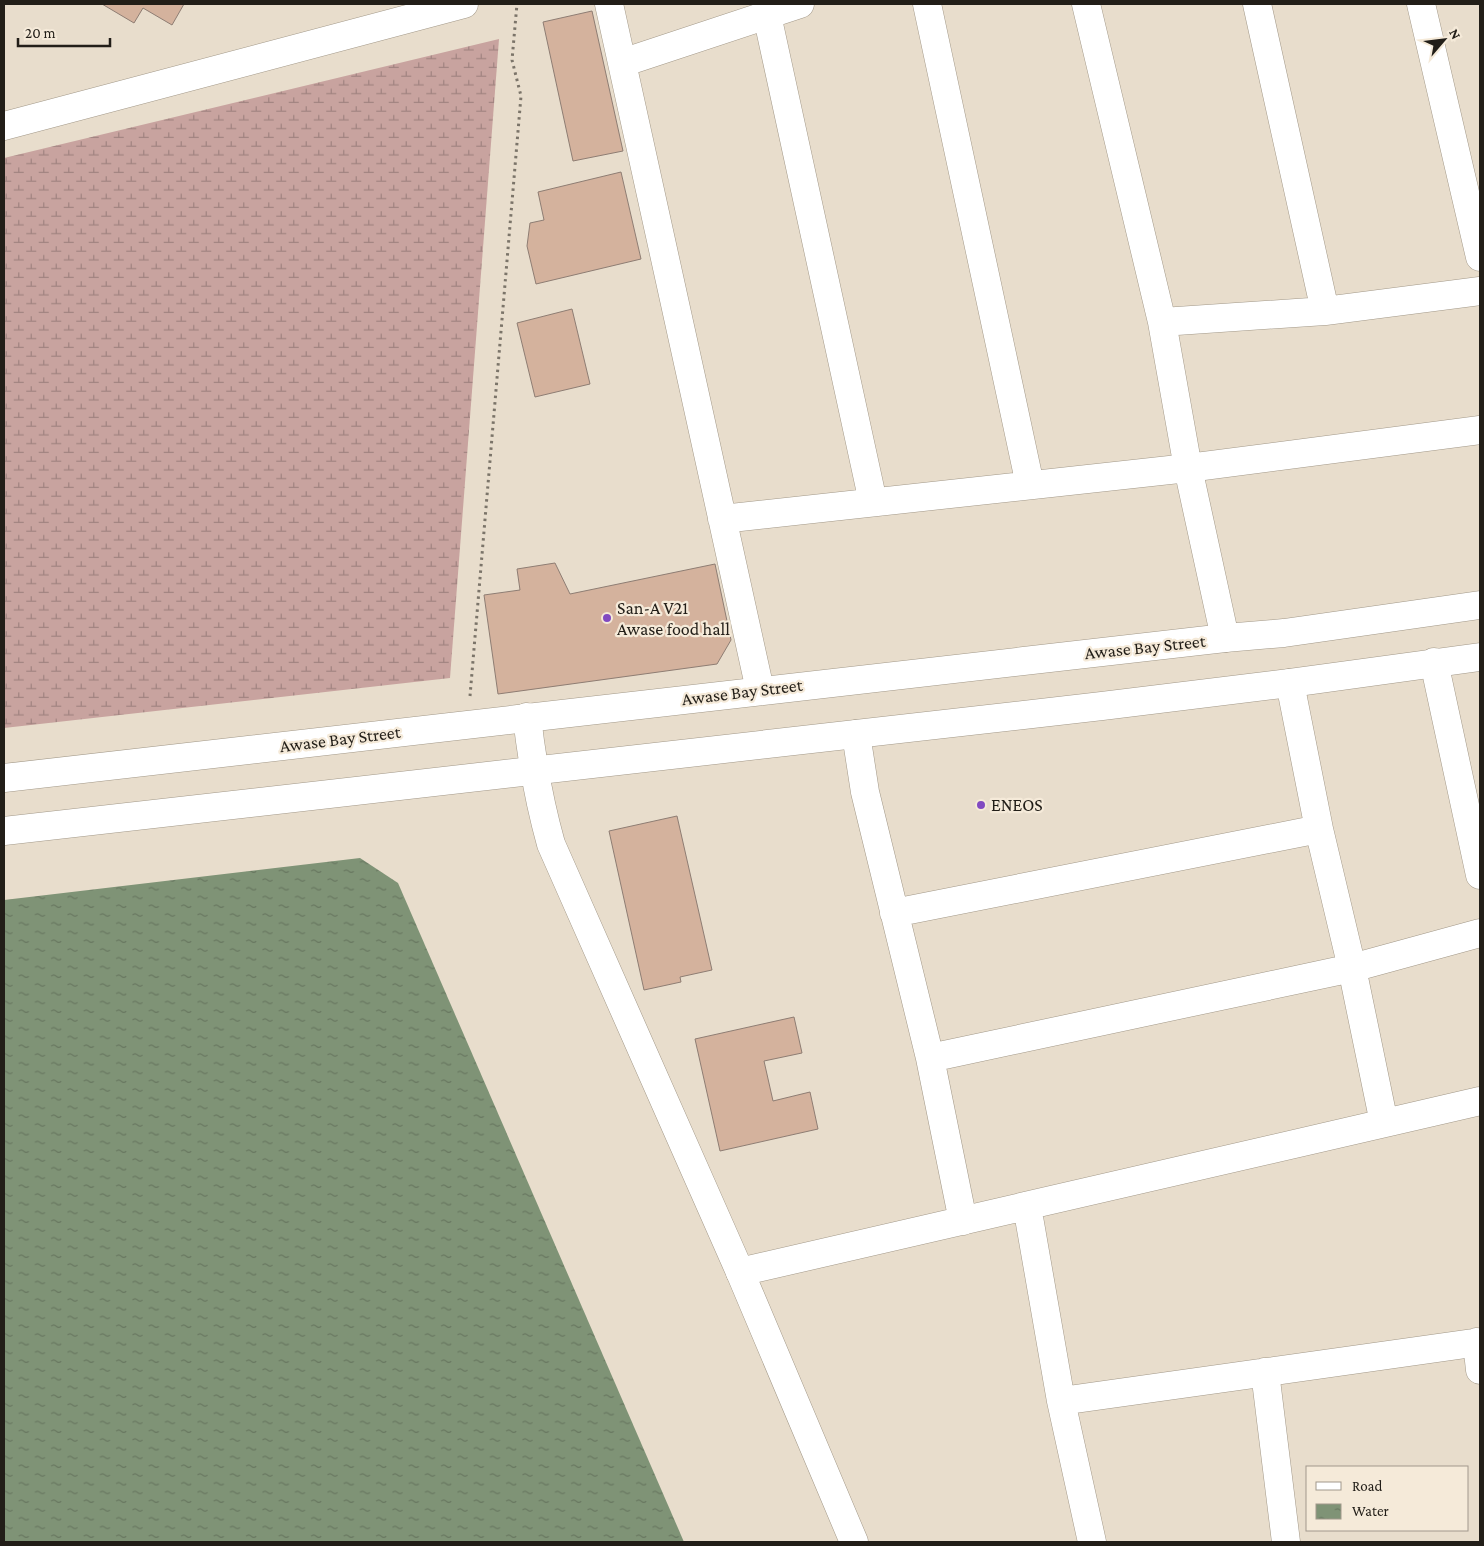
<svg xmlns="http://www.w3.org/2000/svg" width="1484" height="1546" font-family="'Crimson Pro',serif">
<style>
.wetland{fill:url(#wetland-marsh)}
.water{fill:url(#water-ripples)}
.building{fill:#d4b29d;stroke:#8e7d73}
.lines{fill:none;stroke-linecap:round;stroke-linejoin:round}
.minor-casing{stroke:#a29888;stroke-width:29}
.tertiary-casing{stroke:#a29888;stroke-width:29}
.secondary-casing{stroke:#a29888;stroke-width:29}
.path{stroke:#7b7469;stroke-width:3;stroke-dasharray:2.5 4;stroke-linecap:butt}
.minor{stroke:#fff;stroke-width:28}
.tertiary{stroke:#fff;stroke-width:28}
.secondary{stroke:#fff;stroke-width:28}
.poi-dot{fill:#814ac1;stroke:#f5ead9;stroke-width:2}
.labels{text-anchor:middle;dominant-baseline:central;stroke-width:4.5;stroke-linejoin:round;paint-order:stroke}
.poi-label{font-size:18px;fill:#221e18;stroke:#f5ead9;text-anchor:start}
.street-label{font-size:18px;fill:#221e18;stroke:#f5ead9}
</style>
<defs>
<pattern id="wetland-marsh" width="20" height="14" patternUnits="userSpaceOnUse" patternTransform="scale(1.25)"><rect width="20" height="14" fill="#c8a39f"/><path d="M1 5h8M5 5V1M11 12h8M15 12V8" fill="none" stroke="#a28481"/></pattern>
<pattern id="water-ripples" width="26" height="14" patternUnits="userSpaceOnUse" patternTransform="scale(1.25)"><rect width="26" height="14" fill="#7f9376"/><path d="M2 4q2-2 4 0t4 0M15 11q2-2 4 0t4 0" fill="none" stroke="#687760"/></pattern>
</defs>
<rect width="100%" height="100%" fill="#e8ddcc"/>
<path class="wetland" d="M 499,39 L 450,678 L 4,728 L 4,158 Z"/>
<path class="water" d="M 360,858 L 398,883 L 684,1542 L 4,1542 L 4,900 Z"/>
<path class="building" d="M 102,4 L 184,4 L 172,25 L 143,8 L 134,23 Z
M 592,11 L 623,151 L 573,161 L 543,22 Z
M 621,172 L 641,259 L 536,284 L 527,246 L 530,223 L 544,220 L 538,192 Z
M 572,309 L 590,384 L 535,397 L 517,323 Z
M 555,563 L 570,594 L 715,564 L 731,640 L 717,664 L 498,694 L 484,595 L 520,590 L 517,569 Z
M 677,816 L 712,970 L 680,977 L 681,982 L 644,990 L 609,831 Z
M 794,1017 L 802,1053 L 764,1061 L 773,1101 L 810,1092 L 818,1129 L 720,1151 L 695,1039 Z"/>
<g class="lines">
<g class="minor-casing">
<path id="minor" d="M 609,4 L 760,690
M 927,4 L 1030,485
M 1086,4 L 1162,322 L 1188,468 L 1225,638
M 1257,4 L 1325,311
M 1421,4 L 1480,257
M 767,15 L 873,502
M 622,63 L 800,4
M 4,126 L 464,4
M 1162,322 L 1325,311 L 1480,291
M 722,519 L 1188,468 L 1480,430
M 1434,662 L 1480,875
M 1290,683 L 1319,829 L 1352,968 L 1384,1123
M 856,734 L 865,792 L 930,1058 L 963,1221
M 894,913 L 1319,829
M 930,1058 L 1352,968 L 1480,933
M 1027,1206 L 1061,1401 L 1092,1542
M 740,1272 L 1480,1101
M 1477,1342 L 1480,1370
M 1265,1372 L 1286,1542
M 1061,1401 L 1480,1342"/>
</g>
<g class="tertiary-casing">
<path id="tertiary" d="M 527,717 C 532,762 539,801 551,844 L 740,1272 L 854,1542"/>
</g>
<g class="secondary-casing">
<path id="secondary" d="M 4,778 L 1225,638 L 1284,633 L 1480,605
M 4,831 L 1102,706 L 1290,683 L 1480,657"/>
</g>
<path class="path" d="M 470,696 L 521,96 L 512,60 L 517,4"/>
<use href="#minor" class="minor"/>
<use href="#tertiary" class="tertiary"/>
<use href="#secondary" class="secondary"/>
</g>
<g class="poi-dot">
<circle cx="607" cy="618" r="5"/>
<circle cx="981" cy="805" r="5"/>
</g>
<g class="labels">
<g class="poi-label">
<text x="617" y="608">San-A V21<tspan x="617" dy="21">Awase food hall</tspan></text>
<text x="991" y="805">ENEOS</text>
</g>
<g class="street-label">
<text transform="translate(1145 647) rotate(-6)">Awase Bay Street</text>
<text transform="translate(742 692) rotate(-7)">Awase Bay Street</text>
<text transform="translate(340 739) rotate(-7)">Awase Bay Street</text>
</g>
</g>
<rect width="1484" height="1546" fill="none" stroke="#221e18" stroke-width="10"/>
<rect x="1306" y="1466" width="162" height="65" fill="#f5ead9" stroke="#a1988c"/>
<rect x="1316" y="1482" width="25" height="8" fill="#ffffff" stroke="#a1988c"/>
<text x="1352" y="1491" font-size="15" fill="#221e18">Road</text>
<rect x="1316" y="1504" width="25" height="15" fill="url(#water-ripples)" stroke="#a1988c"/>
<text x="1352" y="1516" font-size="15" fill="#221e18">Water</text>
<g transform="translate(1444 40) rotate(62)" stroke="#f5ead9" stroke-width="4" paint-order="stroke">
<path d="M0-4L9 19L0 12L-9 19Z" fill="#221e18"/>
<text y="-8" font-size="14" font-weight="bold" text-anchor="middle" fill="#221e18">N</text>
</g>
<path d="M18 38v8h92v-8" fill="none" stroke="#221e18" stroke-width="2.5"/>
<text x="25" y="38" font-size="15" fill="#221e18" stroke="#f5ead9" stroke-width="4" paint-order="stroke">20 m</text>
</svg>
